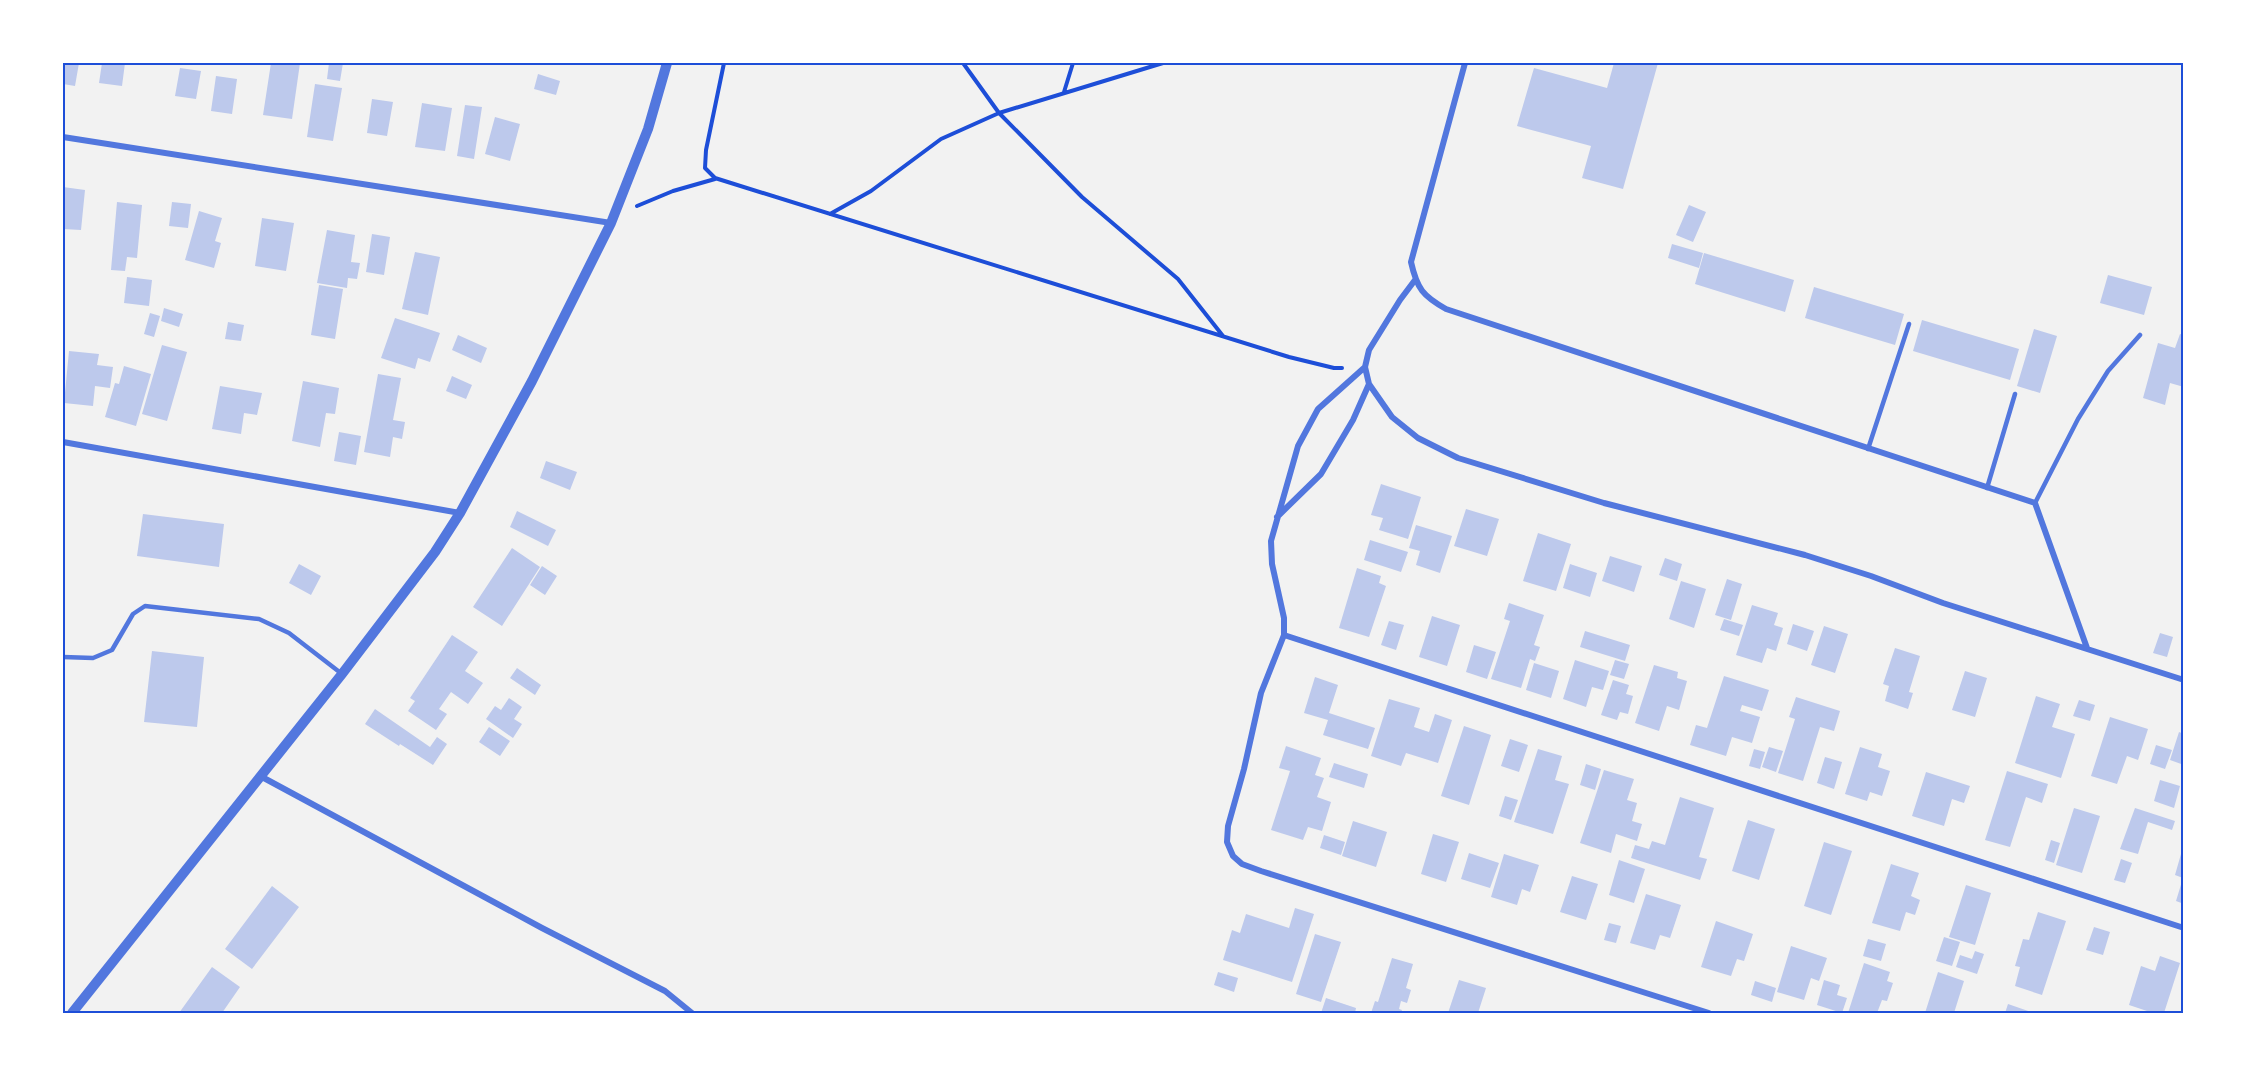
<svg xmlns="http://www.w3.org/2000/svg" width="2247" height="1076" font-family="'Golos Text',sans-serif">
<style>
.building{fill:#bdc9ec}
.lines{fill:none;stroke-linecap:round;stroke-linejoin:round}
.path{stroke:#1d4ed8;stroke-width:4}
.service{stroke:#5277de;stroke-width:4.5}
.minor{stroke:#5277de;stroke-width:6}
.tertiary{stroke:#5277de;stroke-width:10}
.neatline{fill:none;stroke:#1d4ed8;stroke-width:2}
</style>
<rect width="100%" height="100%" fill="#f2f2f2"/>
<path class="building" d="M 63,63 L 79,63 L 75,86 L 63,84 Z
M 102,63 L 125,63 L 122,86 L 99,83 Z
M 271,63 L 300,63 L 292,119 L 263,115 Z
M 329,63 L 343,63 L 340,81 L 327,79 Z
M 1614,63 L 1658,63 L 1623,189 L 1582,178 L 1591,146 L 1517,126 L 1534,68 L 1607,88 Z
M 180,68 L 201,71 L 196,99 L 175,96 Z
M 538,74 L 560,81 L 556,95 L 534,89 Z
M 216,76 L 237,79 L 232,114 L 211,111 Z
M 315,84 L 342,88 L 333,141 L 307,137 Z
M 372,99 L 393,102 L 387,136 L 367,133 Z
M 422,103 L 452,108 L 445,151 L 415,147 Z
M 465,105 L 482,107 L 474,159 L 457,156 Z
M 495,117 L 520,124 L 510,161 L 485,154 Z
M 63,187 L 85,190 L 81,230 L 63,229 Z
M 117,202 L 142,205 L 137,258 L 127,257 L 125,271 L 111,270 Z
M 172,202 L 191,204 L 188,228 L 169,226 Z
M 1689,205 L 1706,212 L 1693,242 L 1676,235 Z
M 199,211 L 222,218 L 215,241 L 221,243 L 214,268 L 185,260 Z
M 262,218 L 294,223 L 286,271 L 255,266 Z
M 327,230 L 355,235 L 351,262 L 360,263 L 357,279 L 348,278 L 347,288 L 317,283 Z
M 372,234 L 390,237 L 384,275 L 366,272 Z
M 1672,244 L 1703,253 L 1699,268 L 1668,258 Z
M 415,252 L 440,257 L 428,315 L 402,309 Z
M 1704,253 L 1794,280 L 1785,312 L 1695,284 Z
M 2108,275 L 2152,287 L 2144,315 L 2100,303 Z
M 127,277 L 152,280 L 149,306 L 124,303 Z
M 319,285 L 343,289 L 335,339 L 311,335 Z
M 1814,287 L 1904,314 L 1895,345 L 1805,318 Z
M 164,308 L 183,314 L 179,327 L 161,321 Z
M 150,313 L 160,316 L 154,337 L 144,334 Z
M 395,318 L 440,333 L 430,362 L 418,358 L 415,369 L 381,358 Z
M 1922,320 L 2019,349 L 2010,380 L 1913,351 Z
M 228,322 L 244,325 L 241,341 L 225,339 Z
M 2034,329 L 2057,336 L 2040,393 L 2017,386 Z
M 2180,334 L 2184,335 L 2184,387 L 2170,383 L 2165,405 L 2143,398 L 2158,343 L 2175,348 Z
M 458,335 L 487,348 L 481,363 L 452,350 Z
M 162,345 L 187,352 L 167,421 L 142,414 Z
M 69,351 L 99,354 L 97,365 L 113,367 L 110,388 L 95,386 L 93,406 L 64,403 Z
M 124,366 L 151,374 L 136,426 L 105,417 L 115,383 L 119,384 Z
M 378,374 L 401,378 L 393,420 L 405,422 L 402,439 L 393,437 L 390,457 L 364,452 Z
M 452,376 L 472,385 L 466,399 L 446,391 Z
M 303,381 L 339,388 L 335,414 L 326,413 L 320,447 L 292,441 Z
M 220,386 L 262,393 L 257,415 L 244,413 L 241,434 L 212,429 Z
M 339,432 L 361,436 L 356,465 L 334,461 Z
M 546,461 L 577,472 L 570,490 L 540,478 Z
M 1381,484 L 1421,497 L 1408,539 L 1379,530 L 1383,518 L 1371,515 Z
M 1466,509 L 1499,519 L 1487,556 L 1454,546 Z
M 517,511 L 556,530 L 548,546 L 510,527 Z
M 143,514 L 224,524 L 219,567 L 137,556 Z
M 1416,525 L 1452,536 L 1440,573 L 1416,565 L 1420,551 L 1409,548 Z
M 1538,533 L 1571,544 L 1556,591 L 1523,581 Z
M 1370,540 L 1408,552 L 1401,572 L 1364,560 Z
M 512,548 L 540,567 L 502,626 L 473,607 Z
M 1610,556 L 1642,566 L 1634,592 L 1602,581 Z
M 1665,558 L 1682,564 L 1677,581 L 1659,575 Z
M 299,564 L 321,576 L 311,595 L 289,583 Z
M 1570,564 L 1597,573 L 1590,597 L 1563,588 Z
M 542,566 L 557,576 L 545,595 L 530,585 Z
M 1357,568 L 1381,576 L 1379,583 L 1386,586 L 1369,637 L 1339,628 Z
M 1727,579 L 1742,584 L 1731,620 L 1715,615 Z
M 1681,581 L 1706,589 L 1694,628 L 1669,619 Z
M 1509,603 L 1544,615 L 1534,645 L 1540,647 L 1535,661 L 1530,659 L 1521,688 L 1491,679 L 1510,621 L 1504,619 Z
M 1752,605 L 1778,613 L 1774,625 L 1783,628 L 1776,651 L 1767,648 L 1762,663 L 1736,655 Z
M 1432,616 L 1460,625 L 1447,666 L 1419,657 Z
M 1724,619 L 1743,625 L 1739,636 L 1720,630 Z
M 1389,621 L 1404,625 L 1396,650 L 1381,645 Z
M 1793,624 L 1814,631 L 1807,651 L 1787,644 Z
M 1824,626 L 1848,634 L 1835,673 L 1811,665 Z
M 1585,631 L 1630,645 L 1625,661 L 1580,647 Z
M 2160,633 L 2173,637 L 2167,657 L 2153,653 Z
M 452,635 L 478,652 L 465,671 L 483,683 L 468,704 L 451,692 L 439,709 L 447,714 L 436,730 L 408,711 L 415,701 L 410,698 Z
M 1474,645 L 1496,652 L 1487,679 L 1466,672 Z
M 1895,648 L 1920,656 L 1909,692 L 1913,693 L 1908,709 L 1885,701 L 1889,686 L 1883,684 Z
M 152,651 L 204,657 L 197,727 L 144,722 Z
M 1575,660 L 1609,671 L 1603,690 L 1592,687 L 1586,707 L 1563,699 Z
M 1615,660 L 1629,664 L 1624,679 L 1610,675 Z
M 1534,663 L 1559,671 L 1551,698 L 1526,690 Z
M 1654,665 L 1678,672 L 1677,678 L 1687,681 L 1679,710 L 1667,706 L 1659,731 L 1635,723 Z
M 517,668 L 541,685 L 535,695 L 510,678 Z
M 1965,671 L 1987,678 L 1975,717 L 1952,710 Z
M 1724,676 L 1769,690 L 1762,711 L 1742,705 L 1740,711 L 1760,717 L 1752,743 L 1732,737 L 1726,756 L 1690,745 L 1696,725 L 1707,728 Z
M 1315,677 L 1338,685 L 1329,713 L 1375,728 L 1368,749 L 1323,735 L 1328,720 L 1304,713 Z
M 1613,680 L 1629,685 L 1626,694 L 1633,696 L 1628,714 L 1620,712 L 1617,720 L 1601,715 Z
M 2036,696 L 2060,704 L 2052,727 L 2075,734 L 2061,778 L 2015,763 Z
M 1796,697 L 1840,711 L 1834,731 L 1820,727 L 1803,781 L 1778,773 L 1795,719 L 1789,717 Z
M 509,698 L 522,707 L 514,719 L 522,724 L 513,738 L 486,719 L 495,706 L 501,710 Z
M 1389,699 L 1420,708 L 1414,727 L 1429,732 L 1435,714 L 1452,720 L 1438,763 L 1406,753 L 1401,766 L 1371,756 Z
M 2079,700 L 2095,705 L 2090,721 L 2073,716 Z
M 375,709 L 430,747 L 437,737 L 447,744 L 433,765 L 400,744 L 399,746 L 365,724 Z
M 2110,717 L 2148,729 L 2138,760 L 2127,756 L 2117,784 L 2091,776 Z
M 1464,726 L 1491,735 L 1469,805 L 1441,796 Z
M 489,727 L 510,741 L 500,756 L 479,742 Z
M 2179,732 L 2184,734 L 2184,765 L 2170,760 Z
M 1510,739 L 1528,745 L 1519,772 L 1501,766 Z
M 2156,745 L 2172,750 L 2165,769 L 2150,764 Z
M 1286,746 L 1321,758 L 1315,775 L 1324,778 L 1317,797 L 1331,802 L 1322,831 L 1308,827 L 1303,840 L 1271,830 L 1290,771 L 1279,768 Z
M 1769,747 L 1783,751 L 1776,772 L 1762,767 Z
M 1860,747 L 1882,754 L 1878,767 L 1890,771 L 1882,796 L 1870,792 L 1867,801 L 1845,794 Z
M 1538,749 L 1562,756 L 1555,780 L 1569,784 L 1553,834 L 1514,822 Z
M 1754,749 L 1765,752 L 1760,769 L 1749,766 Z
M 1825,757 L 1842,762 L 1834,789 L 1817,783 Z
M 1334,763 L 1368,774 L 1364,788 L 1329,777 Z
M 1586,764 L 1601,769 L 1595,790 L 1580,785 Z
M 1604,770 L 1634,779 L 1627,800 L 1637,803 L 1632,821 L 1642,824 L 1637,841 L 1616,834 L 1611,853 L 1580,843 Z
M 2007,771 L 2048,784 L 2042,803 L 2026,797 L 2010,847 L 1985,840 Z
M 1926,772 L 1970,786 L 1964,803 L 1952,799 L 1944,826 L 1912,816 Z
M 2160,780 L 2180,786 L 2174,808 L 2154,801 Z
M 1505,796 L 1518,800 L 1511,820 L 1499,816 Z
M 1680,797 L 1714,808 L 1699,857 L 1707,859 L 1700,880 L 1631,858 L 1635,845 L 1649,849 L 1652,841 L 1665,845 Z
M 2074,808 L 2100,816 L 2082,873 L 2056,865 Z
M 2135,808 L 2175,821 L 2172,830 L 2148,822 L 2138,854 L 2120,849 Z
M 1748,820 L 1775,829 L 1759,880 L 1732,871 Z
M 1353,821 L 1387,832 L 1376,867 L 1342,856 Z
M 1433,834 L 1459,842 L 1446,882 L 1421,874 Z
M 1324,835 L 1345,842 L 1341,855 L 1320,848 Z
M 2051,840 L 2060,843 L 2054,863 L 2045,860 Z
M 1824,842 L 1852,851 L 1831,915 L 1804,906 Z
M 2183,847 L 2184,847 L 2184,904 L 2176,901 L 2183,878 L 2175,875 Z
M 1469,853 L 1499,863 L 1490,888 L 1461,879 Z
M 1504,854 L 1539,865 L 1530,892 L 1522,889 L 1517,905 L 1491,897 Z
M 2121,859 L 2132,863 L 2125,883 L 2114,880 Z
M 1619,860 L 1645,869 L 1634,903 L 1609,895 Z
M 1891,864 L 1919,873 L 1911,896 L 1920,900 L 1915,915 L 1906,912 L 1900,931 L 1872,923 Z
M 1572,876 L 1598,884 L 1586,920 L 1560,912 Z
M 1966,885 L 1991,893 L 1975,945 L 1949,937 Z
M 272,886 L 299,907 L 252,969 L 225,949 Z
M 1646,894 L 1681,905 L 1670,938 L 1660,935 L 1655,950 L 1630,943 Z
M 1295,908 L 1314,914 L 1292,982 L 1223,960 L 1232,930 L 1240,933 L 1246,914 L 1289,928 Z
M 2038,912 L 2066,921 L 2042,995 L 2015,986 L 2020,967 L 2015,966 L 2023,939 L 2029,940 Z
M 1716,921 L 1753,934 L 1744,961 L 1737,959 L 1731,976 L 1701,967 Z
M 1609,923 L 1621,926 L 1616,943 L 1604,940 Z
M 2094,927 L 2110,932 L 2103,955 L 2086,950 Z
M 1315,934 L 1341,942 L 1321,1002 L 1296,994 Z
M 1944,937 L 1960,942 L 1952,966 L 1936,961 Z
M 1868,939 L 1886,944 L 1881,961 L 1863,956 Z
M 1791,946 L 1827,958 L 1819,981 L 1811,978 L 1804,1000 L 1777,992 Z
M 1975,951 L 1984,954 L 1977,974 L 1956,967 L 1960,955 L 1972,959 Z
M 2160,956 L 2180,963 L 2164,1013 L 2153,1013 L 2129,1005 L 2141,966 L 2155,971 Z
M 1392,958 L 1413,964 L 1406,988 L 1411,990 L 1407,1003 L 1401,1001 L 1399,1009 L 1402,1010 L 1401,1013 L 1371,1013 L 1375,1001 L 1378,1002 Z
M 1864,963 L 1890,972 L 1887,981 L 1893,983 L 1887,1001 L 1882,1000 L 1877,1013 L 1848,1013 Z
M 212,967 L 240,987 L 222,1013 L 179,1013 Z
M 1218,972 L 1238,978 L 1234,992 L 1214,985 Z
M 1938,972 L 1964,981 L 1954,1013 L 1925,1013 Z
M 1459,980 L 1486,988 L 1478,1013 L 1448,1013 Z
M 1824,980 L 1840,985 L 1837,995 L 1847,998 L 1842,1013 L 1817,1005 Z
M 1755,981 L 1776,988 L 1772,1002 L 1751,995 Z
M 1326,998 L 1356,1008 L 1355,1013 L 1321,1013 Z
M 2008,1004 L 2034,1013 L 2005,1013 Z"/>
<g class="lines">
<path class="path" d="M 724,63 L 706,150 L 705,168 L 715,178 L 1289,357 L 1334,368 L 1342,368
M 963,63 L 999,113 L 1082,197 L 1178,279 L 1223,336
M 1064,92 L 1073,63
M 637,206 L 673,191 L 715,179
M 830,214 L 871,191 L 941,139 L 999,113 L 1163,63"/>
<path class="service" d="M 1868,449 L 1909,324
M 1987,488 L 2015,394
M 2035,503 L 2078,419 L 2108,371 L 2140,335
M 63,657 L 93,658 L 112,650 L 133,614 L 145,606 L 259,619 L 289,633 L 342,674"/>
<path class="minor" d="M 1465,63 L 1411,262 C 1417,289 1423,296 1446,309 L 2035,503 L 2087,648
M 63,137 L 611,223
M 1415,280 L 1400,300 L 1369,350 L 1365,367 L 1318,409 L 1298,446 L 1271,541 L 1272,564 L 1284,618 L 1284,635 L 1261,693 L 1244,769 L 1228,826 L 1227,842 L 1233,856 L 1242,864 L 1261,871 L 1709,1013
M 1365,367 L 1369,384 L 1392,417 L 1418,438 L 1458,458 L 1604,503 L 1805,555 L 1871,576 L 1943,603 L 2184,680
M 63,442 L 460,513
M 1277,517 L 1321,474 L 1353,420 L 1369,384
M 1284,635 L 2184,928
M 262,777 L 542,928 L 665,991 L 692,1013"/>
<path class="tertiary" d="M 72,1013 L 342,674 L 435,552 L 460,513 L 532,381 L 611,223 L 648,129 L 667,63"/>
</g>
<rect width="2247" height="1076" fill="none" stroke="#ffffff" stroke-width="129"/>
<rect x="64" y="64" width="2118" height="948" class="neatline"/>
</svg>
